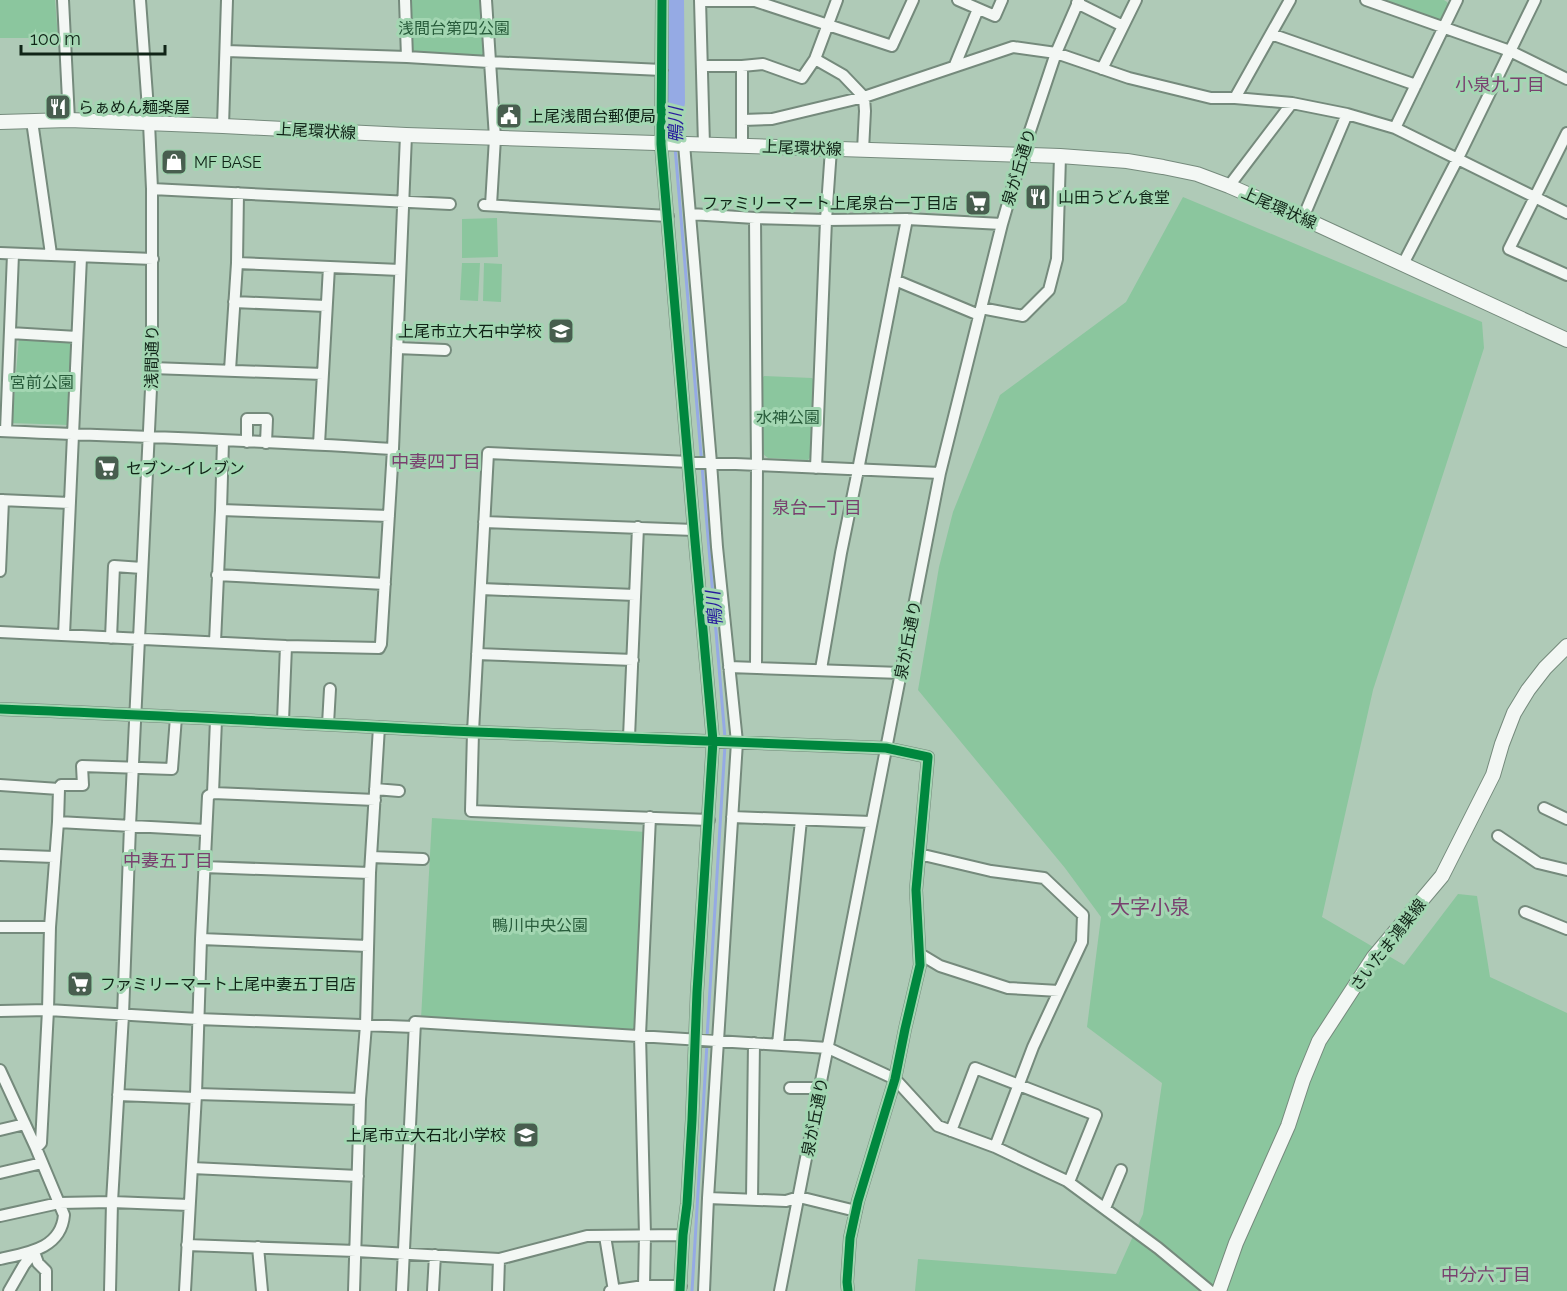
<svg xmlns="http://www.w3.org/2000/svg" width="1567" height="1291" font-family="Raleway,'Noto Sans JP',sans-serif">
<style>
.green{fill:#8bc69e}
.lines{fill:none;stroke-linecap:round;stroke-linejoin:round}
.stream{stroke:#95aae4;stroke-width:3}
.river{stroke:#95aae4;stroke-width:18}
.minor-casing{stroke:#758a7c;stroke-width:14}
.major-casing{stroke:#758a7c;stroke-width:16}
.minor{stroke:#f3f7f4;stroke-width:10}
.major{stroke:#f3f7f4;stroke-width:14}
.cycleway-casing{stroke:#a3d6b2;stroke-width:13}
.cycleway{stroke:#00873e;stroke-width:9}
.labels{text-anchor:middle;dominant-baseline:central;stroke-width:6;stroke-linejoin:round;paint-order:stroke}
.park-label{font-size:16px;fill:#285c3b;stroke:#a3d6b2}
.poi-label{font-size:16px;fill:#102417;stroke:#a3d6b2;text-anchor:start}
.street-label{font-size:16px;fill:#102417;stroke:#a3d6b2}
.neighbourhood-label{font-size:18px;fill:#79416f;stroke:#a3d6b2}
.water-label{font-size:18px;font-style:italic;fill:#261a9d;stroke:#a3d6b2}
.quarter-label{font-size:20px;fill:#79416f;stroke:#a3d6b2}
</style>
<rect width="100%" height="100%" fill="#afcab7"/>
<path class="green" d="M 0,0 L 55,0 L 58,38 L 0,38 Z
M 407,0 L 483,0 L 485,58 L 410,55 Z
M 1383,0 L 1444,0 L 1447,2 L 1449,5 L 1443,18 L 1440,20 Z
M 1183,197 L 1482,322 L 1484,348 L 1373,690 L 1322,917 L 1404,965 L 1458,894 L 1477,896 L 1490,977 L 1567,1013 L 1567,1291 L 915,1291 L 918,1259 L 1116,1274 L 1143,1214 L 1162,1083 L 1087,1027 L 1101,917 L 1065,868 L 918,690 L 939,567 L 953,512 L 1000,395 L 1126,302 Z
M 497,218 L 498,257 L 462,258 L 462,219 Z
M 462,263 L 480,263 L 478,301 L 460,300 Z
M 484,263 L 502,264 L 501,302 L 483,301 Z
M 19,337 L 71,341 L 68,425 L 12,423 Z
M 764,376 L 812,378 L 815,381 L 811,456 L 808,460 L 768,458 L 763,454 L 761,379 Z
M 432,818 L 646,832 L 636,1032 L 421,1019 Z"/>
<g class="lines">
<path class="stream" d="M 675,140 L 676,103
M 675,147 L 725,738
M 707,1038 L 725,745
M 692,1291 L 707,1044"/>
<path class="river" d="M 675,0 L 676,103"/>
<g class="minor-casing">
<path id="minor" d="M 63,0 L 69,120
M 405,0 L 407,57
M 486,0 L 495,138 L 491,205
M 662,0 L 661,144 L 694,530 L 713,741 L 697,992 L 692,1120 L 687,1204 L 683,1235 L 680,1291
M 700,0 L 704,145
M 958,0 L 995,16 L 1002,0
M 1366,0 L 1510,51 L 1567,79
M 700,1 L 755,1 L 892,46 L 913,0
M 1077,3 L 1123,26
M 1271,34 L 1416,85
M 226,51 L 407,57 L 489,62 L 662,70
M 815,59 L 843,75 L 864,97 L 865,111 L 863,150
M 955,65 L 978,9
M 702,66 L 742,66 L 763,64 L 802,78 L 815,59 L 837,0
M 742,66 L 742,146
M 1102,69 L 1136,0
M 1235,98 L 1290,0
M 743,120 L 772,119 L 864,97 L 1013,47 L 1056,53 L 1129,78 L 1211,98 L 1235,98 L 1292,103 L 1347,114 L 1395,128 L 1567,213
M 32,121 L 51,254
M 223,126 L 227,0
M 1395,128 L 1457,0
M 1567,133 L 1509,249 L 1567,275
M 684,144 L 711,463 L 717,547 L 737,742 L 708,1198 L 704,1291
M 1229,186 L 1292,103
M 152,189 L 450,204
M 484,205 L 668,216
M 690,214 L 755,218 L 826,220 L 907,219 L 1002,224
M 755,218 L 757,465 L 756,667
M 1303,218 L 1347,114
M 0,253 L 153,259
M 237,263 L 400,270
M 1403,264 L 1458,158 L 1535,0
M 895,280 L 979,315
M 234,302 L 326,306
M 981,308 L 1023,316 L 1049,290 L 1057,259 L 1060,156
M 10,333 L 77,337
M 397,348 L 445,350
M 152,368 L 323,374
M 230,370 L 237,263 L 238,193
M 0,431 C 131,437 262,440 393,449
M 6,431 L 13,254
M 247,442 L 247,419 L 267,419 L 266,443
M 319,444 L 329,267
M 816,468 L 826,220 L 831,149
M 0,500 L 70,503
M 221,510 L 389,516
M 484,522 L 694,530
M 0,571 L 3,500
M 217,575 L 385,584
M 481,589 L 635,595
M 0,632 L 286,646 L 379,648 L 381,644 L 393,449 L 406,135
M 64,635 L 81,257
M 111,638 L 114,566 L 142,568
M 215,642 L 221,510 L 223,441
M 477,654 L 633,660
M 729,667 L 901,673
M 821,669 L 841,553 L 858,470 L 907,219
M 0,709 C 158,715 316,724 475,732 C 612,738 749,743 886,748 L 928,757 L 916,890 L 920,965 L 905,1029 L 895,1079 L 858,1201 L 850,1238 L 847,1282 L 848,1291
M 283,721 L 286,646
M 328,724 L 330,689
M 629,737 L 638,527
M 0,785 L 59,789 L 58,822 L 50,927 L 48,1010 L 41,1143 L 36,1148
M 59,789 L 61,785 L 83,785 L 82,766 L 172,769 L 176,717
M 375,789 L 399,791
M 213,793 L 216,720
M 1544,808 L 1567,819
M 732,817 L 871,822
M 709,820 L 471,811 L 473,732 L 488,453 L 940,473
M 58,822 L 206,830
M 1498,836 L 1538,863 L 1567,870
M 919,854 L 991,871 L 1044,878 L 1083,915 L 1082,942 L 1059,991 L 1008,988 L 940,966 L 920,954
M 0,855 L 54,857
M 371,857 L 423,859
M 204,867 L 370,873
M 1525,912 L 1567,929
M 0,927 L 50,927
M 201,939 L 368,946
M 0,1011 L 48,1010 L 198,1019 L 415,1027
M 778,1044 L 801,820
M 0,1070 L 36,1148 L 64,1215 C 61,1249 27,1253 0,1259
M 790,1088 L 821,1088
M 196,1094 L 360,1099
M 118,1095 L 196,1098
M 0,1130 L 25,1124
M 951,1131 L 975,1068 L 1096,1115 L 1069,1182
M 995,1147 L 1033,1047 L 1059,991
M 192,1168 L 358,1176
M 0,1173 L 42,1163
M 708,1198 L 786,1201 L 799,1197 L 856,1211
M 752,1199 L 754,1043
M 1105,1208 L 1121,1170
M 0,1216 L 59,1203 L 112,1202 L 189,1205
M 605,1236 L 614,1291
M 187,1245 L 356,1251 L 499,1259 L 587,1236 L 683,1235
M 258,1247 L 262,1291
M 34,1252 L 38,1263 L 46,1271 L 46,1291
M 644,1286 L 645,1235 L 640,1035 L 650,817
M 9,1291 L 24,1265 L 34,1252
M 110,1291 L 112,1202 L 123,1015 L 130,826 L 152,368 L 152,189 L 149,123 L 140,0
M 185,1291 L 196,1094 L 201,939 L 208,796 L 213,793 L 375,800
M 354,1291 L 360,1099 L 366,1025 L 370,873 L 379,727
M 402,1291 L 415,1022 L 828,1048 L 895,1079 L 938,1126 L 995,1147 L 1067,1181 L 1158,1248 L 1210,1291
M 433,1291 L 435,1255
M 498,1291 L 499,1259
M 610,1291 L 644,1286 L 681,1286
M 780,1291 L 940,473 L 1002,224 L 1022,155 L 1056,53 L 1079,0"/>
</g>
<g class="major-casing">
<path id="major" d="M 0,122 L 69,120 L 223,126 L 406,135 L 1060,156 L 1127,161 L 1163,167 L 1197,174 L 1229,186 L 1303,218 L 1567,340
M 1219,1291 L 1236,1243 L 1288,1126 L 1303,1080 L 1319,1041 L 1373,958 L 1442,876 L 1493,775 L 1502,744 L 1514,713 L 1528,690 L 1545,668 L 1567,646"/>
</g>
<use href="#minor" class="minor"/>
<use href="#major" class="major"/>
<g class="cycleway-casing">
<path id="cycleway" d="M 662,0 L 661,144 L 694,530 L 713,741 L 697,992 L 692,1120 L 687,1204 L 683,1235 L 680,1291
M 0,709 C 158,715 316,724 475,732 C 612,738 749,743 886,748 L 928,757 L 916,890 L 920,965 L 905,1029 L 895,1079 L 858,1201 L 850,1238 L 847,1282 L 848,1291"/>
</g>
<use href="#cycleway" class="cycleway"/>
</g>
<defs>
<g id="restaurant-square" transform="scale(1.35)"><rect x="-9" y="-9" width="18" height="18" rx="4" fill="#485e4f" stroke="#a3d6b2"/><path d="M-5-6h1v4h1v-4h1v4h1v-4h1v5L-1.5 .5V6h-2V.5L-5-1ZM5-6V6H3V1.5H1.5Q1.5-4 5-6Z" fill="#fff"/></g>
<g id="civic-square" transform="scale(1.35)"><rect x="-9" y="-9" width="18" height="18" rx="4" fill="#485e4f" stroke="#a3d6b2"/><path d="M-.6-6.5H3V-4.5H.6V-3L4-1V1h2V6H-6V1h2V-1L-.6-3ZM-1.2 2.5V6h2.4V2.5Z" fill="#fff"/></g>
<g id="shop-square" transform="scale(1.35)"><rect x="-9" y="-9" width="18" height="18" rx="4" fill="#485e4f" stroke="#a3d6b2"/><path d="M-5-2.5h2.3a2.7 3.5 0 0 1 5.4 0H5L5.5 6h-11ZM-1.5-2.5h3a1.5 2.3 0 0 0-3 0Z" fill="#fff"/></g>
<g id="supermarket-square" transform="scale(1.35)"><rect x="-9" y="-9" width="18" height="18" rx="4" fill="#485e4f" stroke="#a3d6b2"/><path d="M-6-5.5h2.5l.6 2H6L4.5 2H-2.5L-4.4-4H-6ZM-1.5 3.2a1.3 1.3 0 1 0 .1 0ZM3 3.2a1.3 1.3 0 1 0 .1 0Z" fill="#fff"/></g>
<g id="school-square" transform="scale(1.35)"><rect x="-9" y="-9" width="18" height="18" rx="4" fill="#485e4f" stroke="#a3d6b2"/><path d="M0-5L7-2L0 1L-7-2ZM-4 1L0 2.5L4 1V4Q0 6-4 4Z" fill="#fff"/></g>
</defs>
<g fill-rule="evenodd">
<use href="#restaurant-square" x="58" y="107"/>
<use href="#civic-square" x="509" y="116"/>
<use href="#shop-square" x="174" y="162"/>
<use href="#restaurant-square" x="1038" y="197"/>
<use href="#supermarket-square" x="978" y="203"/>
<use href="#school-square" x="561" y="331"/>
<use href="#supermarket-square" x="107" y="468"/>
<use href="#supermarket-square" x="80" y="984"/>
<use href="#school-square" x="526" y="1135"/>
</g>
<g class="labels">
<g class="park-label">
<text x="454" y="28">浅間台第四公園</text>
<text x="42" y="382">宮前公園</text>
<text x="788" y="417">水神公園</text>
<text x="540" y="925">鴨川中央公園</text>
</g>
<g class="poi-label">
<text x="78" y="107">らぁめん麺楽屋</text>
<text x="528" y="116">上尾浅間台郵便局</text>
<text x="194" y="162">MF BASE</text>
<text x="1058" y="197">山田うどん食堂</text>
<text x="958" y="203" text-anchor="end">ファミリーマート上尾泉台一丁目店</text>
<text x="542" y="331" text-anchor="end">上尾市立大石中学校</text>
<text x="126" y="468">セブン-イレブン</text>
<text x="100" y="984">ファミリーマート上尾中妻五丁目店</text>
<text x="506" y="1135" text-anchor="end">上尾市立大石北小学校</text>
</g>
<g class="street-label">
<text transform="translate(316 131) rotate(3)">上尾環状線</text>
<text transform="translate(802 148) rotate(2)">上尾環状線</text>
<text transform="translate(1019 167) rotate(-73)">泉が丘通り</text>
<text transform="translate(1279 208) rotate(24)">上尾環状線</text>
<text transform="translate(152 357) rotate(-89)">浅間通り</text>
<text transform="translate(908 640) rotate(-79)">泉が丘通り</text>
<text transform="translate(1388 945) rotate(-52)">さいたま鴻巣線</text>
<text transform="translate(815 1117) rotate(-79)">泉が丘通り</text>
</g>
<g class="neighbourhood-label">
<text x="1500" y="84">小泉九丁目</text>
<text x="436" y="461">中妻四丁目</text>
<text x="817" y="507">泉台一丁目</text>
<text x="168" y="860">中妻五丁目</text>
<text x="1486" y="1274">中分六丁目</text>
</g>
<g class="water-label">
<text transform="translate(675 125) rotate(-90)">鴨川</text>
<text transform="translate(714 609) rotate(-95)">鴨川</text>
</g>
<g class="quarter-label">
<text x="1150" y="907">大字小泉</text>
</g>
</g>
<path d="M21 45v9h144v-9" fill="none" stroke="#102417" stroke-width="3"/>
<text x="30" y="45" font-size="18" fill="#102417" stroke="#a3d6b2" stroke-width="4.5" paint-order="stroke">100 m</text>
</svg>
